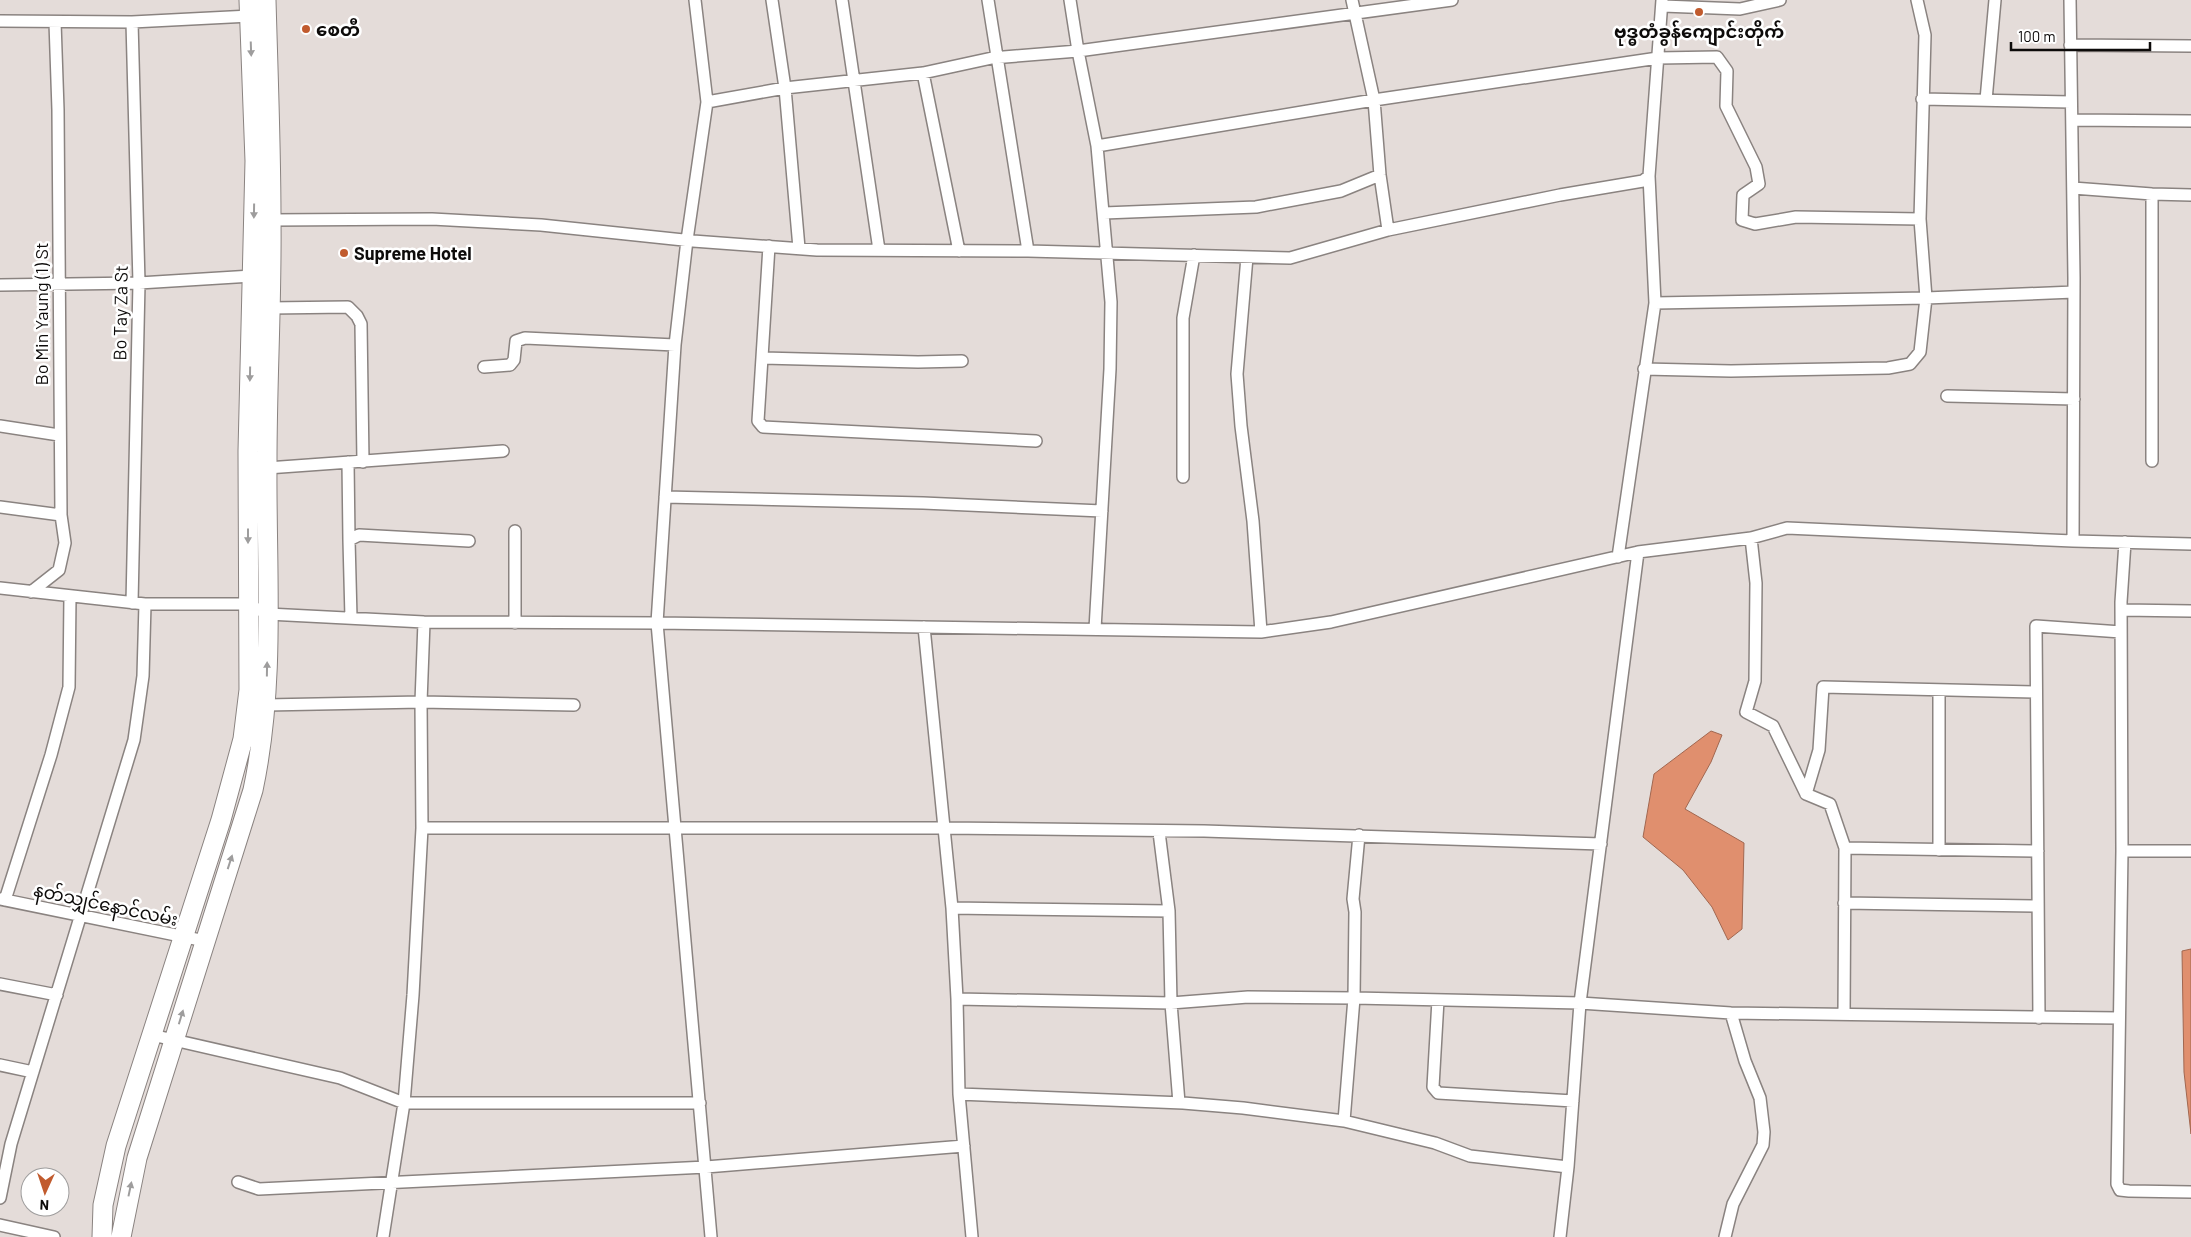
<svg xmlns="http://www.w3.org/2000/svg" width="2191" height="1237" font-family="Barlow,'Noto Sans Myanmar',sans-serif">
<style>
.water{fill:#e08f6e;stroke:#a16750}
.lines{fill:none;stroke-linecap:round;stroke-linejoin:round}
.minor-casing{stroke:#8a8380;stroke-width:14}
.trunk-casing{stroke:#8a8380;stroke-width:21}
.minor{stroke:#fff;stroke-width:11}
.trunk{stroke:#fff;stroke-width:19}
.oneway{fill:#9e9d9d}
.poi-dot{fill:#c15b2e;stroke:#fff;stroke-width:2}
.labels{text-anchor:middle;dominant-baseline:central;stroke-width:5;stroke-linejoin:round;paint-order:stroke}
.poi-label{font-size:18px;font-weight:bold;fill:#0d0b0a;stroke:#fff;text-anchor:start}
.street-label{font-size:18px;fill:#0d0b0a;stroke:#fff}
</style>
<rect width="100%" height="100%" fill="#e4dcd9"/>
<path class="water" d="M 1711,731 L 1722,735 L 1711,762 L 1685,809 L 1744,843 L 1742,929 L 1728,940 L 1712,907 L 1683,870 L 1643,837 L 1654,774 Z
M 2191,949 L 2191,1134 L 2184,1072 L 2182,951 Z"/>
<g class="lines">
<g class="minor-casing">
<path id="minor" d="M 695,0 L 707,102 L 687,240 L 675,345 L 657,623 L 711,1237
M 772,0 L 785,88 L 799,248
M 842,0 L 879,250
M 988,0 L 1028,251
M 1070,0 L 1078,51 L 1097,146 L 1111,302 L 1110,369 L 1095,629
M 1352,0 L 1374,100 L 1380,175 L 1388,230
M 2070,0 L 2074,278 L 2073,541
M 1663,6 L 1740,9 L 1780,0
M 0,21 L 132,22 L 250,16
M 132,22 L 139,283 L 132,603
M 2070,45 L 2191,46
M 923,73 L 959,251
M 1922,99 L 2071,102
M 1986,100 L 1995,0
M 707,102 L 785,88 L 923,73 L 992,58 L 1078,51 L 1452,0
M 2072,120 L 2191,121
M 1097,146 L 1374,100 L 1658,58 L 1717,57 L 1727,71 L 1726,106 L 1756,167 L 1759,184 L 1743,195 L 1742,220 L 1755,224 L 1796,217 L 1920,219
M 2073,188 L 2152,194 L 2191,195
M 1104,213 L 1256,207 L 1341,191 L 1380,175
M 271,220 L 432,219 L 541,225 L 693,241 L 817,250 L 1028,251 L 1290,258 L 1388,230 L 1560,195 L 1643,181 L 1649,176
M 769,246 L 758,421 L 763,427 L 1036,441
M 1247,257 L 1237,374 L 1241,426 L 1253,521 L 1261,632
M 0,285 L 139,283 L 252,276
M 1655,303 L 1926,298 L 2074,292
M 269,308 L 348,307 L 357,316 L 361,324 L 363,462
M 763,358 L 918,362 L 962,361
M 484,367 L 510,365 L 514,360 L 516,341 L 525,338 L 675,345
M 1644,369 L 1731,371 L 1888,368 L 1910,364 L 1920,352 L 1926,298 L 1920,219 L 1925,35 L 1917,0
M 1947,396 L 2074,399
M 0,426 L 59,435
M 2152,461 L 2152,194
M 348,462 L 349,540
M 267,468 L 503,451
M 1183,477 L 1183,318 L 1194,255
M 665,497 L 923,503 L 1102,511
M 0,507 L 61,515
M 1751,538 L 1756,583 L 1755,681 L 1746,712 L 1773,726 L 1806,794
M 2125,542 L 2121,602 L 2122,851 L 2117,1184 L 2120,1190 L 2129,1191 L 2191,1192
M 1618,557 L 1655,303 L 1649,176 L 1662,0
M 0,588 L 145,604 L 247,604 L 268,614 L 424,622 L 657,623 L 1261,632 L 1331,622 L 1638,552 L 1751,538 L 1787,528 L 2073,541 L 2191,544
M 31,592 L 59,570 L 65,543 L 61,515 L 58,110 L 55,22
M 2122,610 L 2191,611
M 351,618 L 349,540 L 359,535 L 469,541
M 515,623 L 515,531
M 924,627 L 952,908 L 957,999 L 959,1094 L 972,1237
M 1939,690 L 1939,850
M 266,705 L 421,702 L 574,705
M 422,828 L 943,828 L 1204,831 L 1601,844
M 1159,832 L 1169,911 L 1171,1003 L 1179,1103
M 1845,848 L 2038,851
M 2122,851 L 2191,851
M 0,899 L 205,941
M 5,900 L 51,755 L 69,687 L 70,596
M 1844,903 L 2038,906
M 952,908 L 1169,911
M 0,984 L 57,995
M 957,999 L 1171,1003 L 1248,997 L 1354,998 L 1580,1003 L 1731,1013 L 2119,1018
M 1438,1000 L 1433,1087 L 1438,1093 L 1573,1101
M 1844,1014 L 1845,848 L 1830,804 L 1806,794 L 1819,750 L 1823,687 L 2036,692
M 2039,1018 L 2036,626 L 2121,632
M 152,1035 L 340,1078 L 404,1103 L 700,1103
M 0,1065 L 33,1072
M 959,1094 L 1183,1103 L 1243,1108 L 1344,1121 L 1435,1143 L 1470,1156 L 1568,1167
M 1344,1121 L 1354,998 L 1355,912 L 1353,899 L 1359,835
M 238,1182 L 259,1189 L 706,1167 L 964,1146
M 0,1198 L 11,1144 L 134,740 L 143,676 L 145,604
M 0,1225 L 54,1237
M 383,1237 L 404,1103 L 413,995 L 422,828 L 421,702 L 424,622
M 1560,1237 L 1568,1167 L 1580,1003 L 1638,552
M 1725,1237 L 1733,1204 L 1763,1145 L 1764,1132 L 1760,1098 L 1745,1061 L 1731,1013"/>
</g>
<g class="trunk-casing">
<path id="trunk" d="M 102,1237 L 103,1205 L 116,1146 L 221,820 L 243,739 L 249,690 L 248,451 L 255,161 L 249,0
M 121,1237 L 137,1158 L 253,790 C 276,682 266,571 267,461 C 267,380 272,299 271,219 C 271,146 268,73 266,0"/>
</g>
<use href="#minor" class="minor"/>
<use href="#trunk" class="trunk"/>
</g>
<defs><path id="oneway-solid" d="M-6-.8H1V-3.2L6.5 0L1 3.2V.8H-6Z" transform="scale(1.25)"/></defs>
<g class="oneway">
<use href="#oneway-solid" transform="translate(251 49) rotate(88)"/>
<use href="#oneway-solid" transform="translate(254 211) rotate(91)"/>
<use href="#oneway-solid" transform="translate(250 374) rotate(91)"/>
<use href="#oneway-solid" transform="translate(248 536) rotate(90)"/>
<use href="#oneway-solid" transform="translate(267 669) rotate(-89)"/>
<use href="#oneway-solid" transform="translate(230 862) rotate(-72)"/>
<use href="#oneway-solid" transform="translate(181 1017) rotate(-73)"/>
<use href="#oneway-solid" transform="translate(130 1189) rotate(-78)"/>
</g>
<g class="poi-dot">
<circle cx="1699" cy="12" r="5"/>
<circle cx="306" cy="29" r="5"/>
<circle cx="344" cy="253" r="5"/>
</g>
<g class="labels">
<g class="poi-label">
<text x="316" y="29">စေတီ</text>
<text x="1699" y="31" text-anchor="middle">ဗုဒ္ဓတံခွန်ကျောင်းတိုက်</text>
<text x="354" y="253">Supreme Hotel</text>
</g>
<g class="street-label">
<text transform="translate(120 313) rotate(-89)">Bo Tay Za St</text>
<text transform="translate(41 314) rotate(-90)">Bo Min Yaung (1) St</text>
<text transform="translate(106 904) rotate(12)">နတ်သျှင်နောင်လမ်း</text>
</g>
</g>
<g transform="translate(45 1192) rotate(183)"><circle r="24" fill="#ffffff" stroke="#9e9d9d"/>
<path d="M0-4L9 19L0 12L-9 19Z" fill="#c15b2e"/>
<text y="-8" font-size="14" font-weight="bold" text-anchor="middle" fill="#0d0b0a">N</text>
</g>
<path d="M2011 42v8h139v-8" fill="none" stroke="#0d0b0a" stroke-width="2.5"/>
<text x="2018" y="42" font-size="15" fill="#0d0b0a" stroke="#ffffff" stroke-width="4" paint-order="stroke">100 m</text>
</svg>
